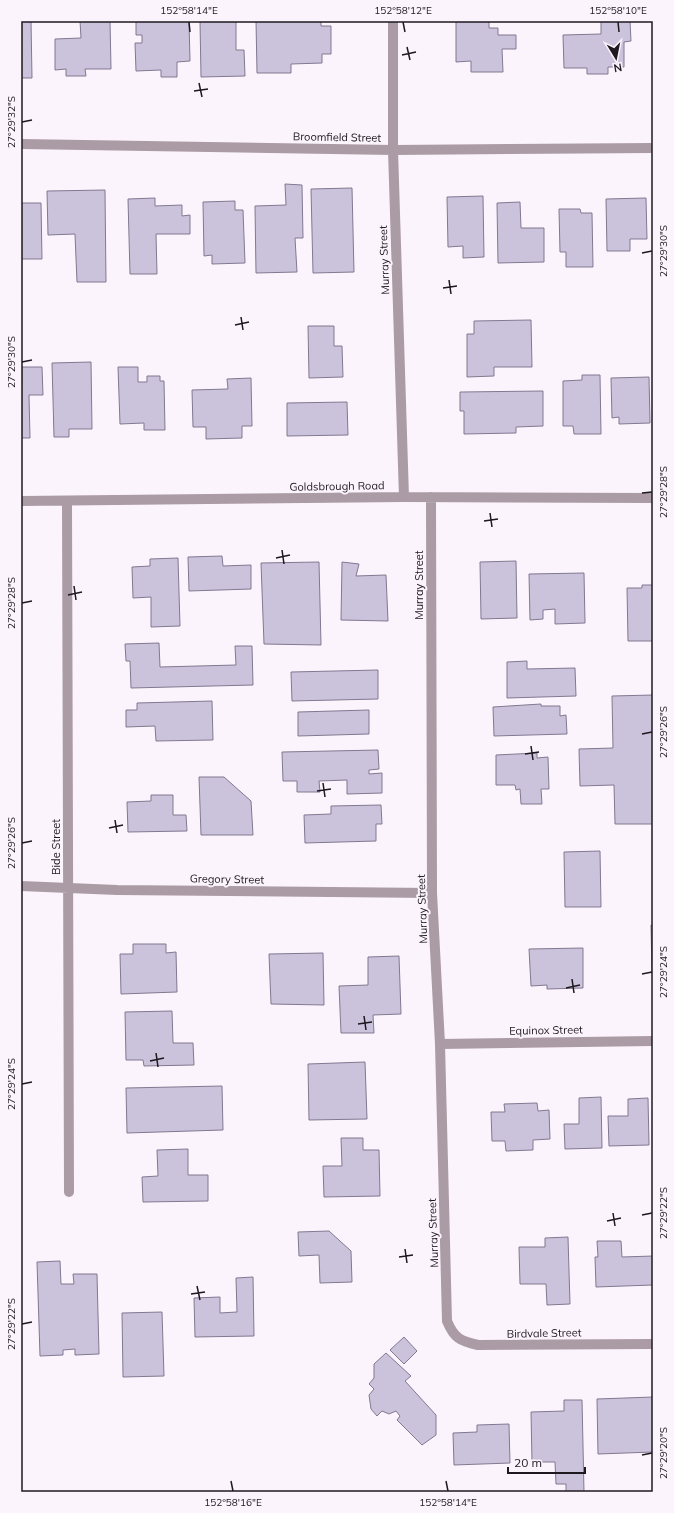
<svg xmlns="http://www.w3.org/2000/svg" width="674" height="1513" font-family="Mulish,sans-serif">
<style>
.building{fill:#cbc2db;stroke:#817990}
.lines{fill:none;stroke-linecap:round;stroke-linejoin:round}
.street{stroke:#ab9ba4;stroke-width:10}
.ticks{fill:none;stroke:#1e181f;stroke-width:1.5}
.labels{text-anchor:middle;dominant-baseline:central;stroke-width:4;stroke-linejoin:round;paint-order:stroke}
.street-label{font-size:11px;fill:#1e181f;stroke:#fcf4fd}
.neatline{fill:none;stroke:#1e181f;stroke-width:1.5}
.ticks-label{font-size:10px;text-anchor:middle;fill:#1e181f}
</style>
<rect width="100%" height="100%" fill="#fcf4fd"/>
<path class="building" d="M 21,21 L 31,21 L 32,78 L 21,78 Z
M 80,21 L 110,21 L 111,69 L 85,69 L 86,76 L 66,76 L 66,69 L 55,70 L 55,39 L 81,38 Z
M 136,21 L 189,21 L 190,61 L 177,62 L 177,77 L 161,77 L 161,70 L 136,71 L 135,43 L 142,43 L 142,35 L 136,35 Z
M 200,21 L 236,21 L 236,50 L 244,50 L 245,76 L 201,77 Z
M 256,21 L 321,21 L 321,26 L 331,26 L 331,54 L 322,54 L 322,63 L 291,64 L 291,73 L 257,73 Z
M 456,21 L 489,21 L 489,28 L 498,28 L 498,35 L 516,35 L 516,49 L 502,49 L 503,72 L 471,72 L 471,61 L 456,62 Z
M 601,21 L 630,21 L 631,41 L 624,42 L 624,67 L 608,67 L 608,74 L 587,74 L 587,68 L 564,68 L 563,35 L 601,34 Z
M 285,184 L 302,185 L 303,238 L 295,238 L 297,272 L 256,273 L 255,206 L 286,205 Z
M 352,188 L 354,272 L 313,273 L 311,189 Z
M 105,190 L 106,282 L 77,282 L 75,234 L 48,235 L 47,191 Z
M 483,196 L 484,257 L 463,258 L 463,246 L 448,247 L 447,197 Z
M 155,198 L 155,206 L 182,205 L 182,216 L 190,215 L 190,234 L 156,234 L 157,274 L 130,274 L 128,199 Z
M 646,198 L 647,239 L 630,239 L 630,251 L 607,251 L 606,199 Z
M 235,201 L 235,210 L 243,210 L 245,263 L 212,264 L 212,255 L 204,256 L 203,202 Z
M 520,202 L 521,228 L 544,228 L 544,262 L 498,263 L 497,203 Z
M 21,203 L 41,203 L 42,259 L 21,259 Z
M 559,209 L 580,209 L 581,213 L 592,213 L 593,267 L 566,267 L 566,252 L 560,252 Z
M 531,320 L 532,367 L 494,367 L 494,376 L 467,377 L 467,334 L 474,334 L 474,321 Z
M 308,326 L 334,326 L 334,346 L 342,346 L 343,377 L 309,378 Z
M 91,362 L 92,429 L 69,429 L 69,437 L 54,437 L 52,363 Z
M 22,367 L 42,367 L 43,395 L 29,395 L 30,438 L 21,438 Z
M 118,367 L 138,367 L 138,382 L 147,382 L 147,376 L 160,376 L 160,381 L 164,381 L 165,430 L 144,430 L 144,423 L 120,424 Z
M 582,375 L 600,375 L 601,434 L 574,434 L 573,426 L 563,426 L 563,381 L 582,380 Z
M 649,377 L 650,423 L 619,424 L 619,417 L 612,418 L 611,378 Z
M 251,378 L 252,426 L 242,426 L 242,438 L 206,439 L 206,427 L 193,427 L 192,390 L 228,389 L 227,379 Z
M 543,391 L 543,426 L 516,427 L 516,433 L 464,434 L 464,411 L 460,411 L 460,392 Z
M 347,402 L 348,435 L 287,436 L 287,403 Z
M 222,556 L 223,566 L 251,565 L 251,589 L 189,591 L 188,557 Z
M 178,558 L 180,626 L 151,627 L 151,597 L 133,598 L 132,567 L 150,566 L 150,559 Z
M 516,561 L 517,618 L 481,619 L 480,562 Z
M 319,562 L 321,645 L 264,644 L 261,563 Z
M 342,562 L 359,564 L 356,576 L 386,575 L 388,621 L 341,620 Z
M 584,573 L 585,623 L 555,624 L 555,609 L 543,610 L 543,619 L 530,620 L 529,574 Z
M 642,585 L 653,585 L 653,641 L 628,641 L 627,588 L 642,588 Z
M 159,643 L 160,667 L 236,665 L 235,646 L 252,646 L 253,685 L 131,688 L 130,661 L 126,661 L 125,644 Z
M 527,661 L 527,669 L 575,668 L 576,696 L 507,698 L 507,662 Z
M 378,670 L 378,699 L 292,701 L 291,672 Z
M 653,695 L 653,824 L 615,824 L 614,785 L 580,786 L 579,749 L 613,748 L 612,696 Z
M 212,701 L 213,740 L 156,741 L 155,726 L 126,727 L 126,710 L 137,710 L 137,703 Z
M 541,704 L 541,706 L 560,706 L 560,716 L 566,715 L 567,734 L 494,736 L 493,707 Z
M 369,710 L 369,734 L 298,736 L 298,712 Z
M 378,750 L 379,769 L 369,770 L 369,774 L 382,773 L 382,793 L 347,794 L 347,780 L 319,781 L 320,792 L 297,792 L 297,781 L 283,781 L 282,752 Z
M 537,753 L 537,758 L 548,757 L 549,789 L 541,789 L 542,804 L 521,804 L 520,789 L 516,790 L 515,785 L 496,785 L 496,755 Z
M 199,777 L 224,777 L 251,801 L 253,835 L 201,835 Z
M 151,795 L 173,795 L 173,815 L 186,815 L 187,831 L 128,832 L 127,802 L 151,801 Z
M 381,805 L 382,824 L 376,824 L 376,841 L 305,843 L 304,815 L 331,814 L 331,806 Z
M 600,851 L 601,907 L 565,907 L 564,852 Z
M 651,925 L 653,925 L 653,974 L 652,974 Z
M 133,944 L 166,944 L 166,953 L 176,952 L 177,992 L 121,994 L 120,954 L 133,954 Z
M 583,948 L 583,988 L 547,989 L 547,985 L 531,986 L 529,949 Z
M 323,953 L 324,1005 L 271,1004 L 269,954 Z
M 399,956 L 401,1014 L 373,1015 L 374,1033 L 341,1033 L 339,986 L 368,985 L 368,957 Z
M 172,1011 L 173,1043 L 193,1043 L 194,1065 L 144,1066 L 143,1060 L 126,1060 L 125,1012 Z
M 365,1062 L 367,1119 L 309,1120 L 308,1064 Z
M 222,1086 L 223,1130 L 127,1133 L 126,1088 Z
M 601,1097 L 602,1148 L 565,1149 L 564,1124 L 579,1124 L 579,1098 Z
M 648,1098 L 649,1145 L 609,1146 L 608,1116 L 628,1116 L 628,1099 Z
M 537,1103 L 538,1111 L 549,1110 L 550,1139 L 533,1140 L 533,1150 L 506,1151 L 505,1141 L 492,1141 L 491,1112 L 505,1112 L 504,1104 Z
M 341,1138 L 363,1138 L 363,1150 L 379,1150 L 380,1196 L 324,1197 L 323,1166 L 342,1166 Z
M 188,1149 L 188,1175 L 208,1175 L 208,1201 L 143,1202 L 142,1177 L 158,1176 L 157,1150 Z
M 329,1231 L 351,1251 L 352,1282 L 320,1283 L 319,1255 L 299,1256 L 298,1232 Z
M 568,1237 L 570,1304 L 547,1305 L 546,1284 L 520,1284 L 519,1247 L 545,1247 L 545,1238 Z
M 597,1241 L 621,1241 L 622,1257 L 653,1256 L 653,1285 L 596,1287 L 595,1257 L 598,1257 Z
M 60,1261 L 61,1284 L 74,1284 L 73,1274 L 97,1274 L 99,1354 L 75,1355 L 75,1349 L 63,1350 L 63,1355 L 40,1356 L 37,1262 Z
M 253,1277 L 254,1336 L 195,1337 L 194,1298 L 220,1297 L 220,1313 L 237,1312 L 236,1278 Z
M 162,1312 L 164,1376 L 123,1377 L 122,1313 Z
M 404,1337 L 417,1351 L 404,1364 L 390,1350 Z
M 386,1353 L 411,1376 L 405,1381 L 436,1415 L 436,1435 L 422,1445 L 397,1420 L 400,1416 L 396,1411 L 389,1414 L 382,1411 L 377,1416 L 371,1409 L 369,1395 L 374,1389 L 369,1384 L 374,1378 L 374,1364 Z
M 653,1397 L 653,1452 L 598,1454 L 597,1399 Z
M 564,1400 L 582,1400 L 584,1492 L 566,1492 L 566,1484 L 556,1484 L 555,1462 L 532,1462 L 531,1412 L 564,1411 Z
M 509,1424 L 510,1463 L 454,1465 L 453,1433 L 477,1432 L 477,1425 Z"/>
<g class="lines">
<path class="street" d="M 393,21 L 393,150 L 404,497
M 21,144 L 393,150 L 653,148
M 431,497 L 432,893 L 440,1044 L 447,1321 C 454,1338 460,1341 478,1345 L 653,1344
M 21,501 L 404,497 L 653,498
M 67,501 L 69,1192
M 21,886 L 117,890 L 432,893
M 440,1044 L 653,1041"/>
</g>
<path class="ticks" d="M 189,22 L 190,32M 403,22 L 405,32M 618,22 L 619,32M 407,47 L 410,60M 402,55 L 416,52M 199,83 L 202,97M 194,91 L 208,89M 22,122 L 32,120M 642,253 L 652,251M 449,280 L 451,294M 443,288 L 457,286M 241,317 L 243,330M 235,325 L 249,322M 22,362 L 32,360M 642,493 L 652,492M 490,513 L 492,527M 484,521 L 498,519M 282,550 L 284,564M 276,558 L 290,555M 74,586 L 76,600M 68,595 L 82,592M 22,603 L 32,601M 642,734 L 652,732M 531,746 L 533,760M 525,754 L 539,752M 323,783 L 325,797M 317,791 L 331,789M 115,820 L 117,833M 109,828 L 123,825M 22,843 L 32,841M 642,974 L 652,972M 572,979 L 574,993M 566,988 L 580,985M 364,1016 L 366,1030M 358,1024 L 372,1022M 156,1053 L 158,1067M 150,1061 L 164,1058M 22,1084 L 32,1082M 613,1213 L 615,1226M 642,1215 L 652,1213M 607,1221 L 621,1218M 405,1249 L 407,1263M 399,1257 L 413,1255M 197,1286 L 200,1300M 191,1294 L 205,1292M 22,1324 L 32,1322M 642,1455 L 652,1453M 231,1481 L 233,1491M 446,1481 L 448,1491"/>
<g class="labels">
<g class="street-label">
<text transform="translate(337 137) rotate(1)">Broomfield Street</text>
<text transform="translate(384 260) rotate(-92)">Murray Street</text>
<text transform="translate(337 486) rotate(-1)">Goldsbrough Road</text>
<text transform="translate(419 585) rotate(-90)">Murray Street</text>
<text transform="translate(56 847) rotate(-90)">Bide Street</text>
<text transform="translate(227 879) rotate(1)">Gregory Street</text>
<text transform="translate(422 909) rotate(-92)">Murray Street</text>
<text transform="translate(546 1030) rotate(-1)">Equinox Street</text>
<text transform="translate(433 1233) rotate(-92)">Murray Street</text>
<text transform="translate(544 1333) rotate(-1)">Birdvale Street</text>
</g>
</g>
<rect width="674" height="1513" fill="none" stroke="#fcf4fd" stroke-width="44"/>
<g transform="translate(616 58) rotate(170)" stroke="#fcf4fd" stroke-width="3" paint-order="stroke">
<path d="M0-3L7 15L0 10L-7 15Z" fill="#1e181f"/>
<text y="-6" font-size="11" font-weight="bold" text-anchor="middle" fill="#1e181f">N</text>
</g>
<path d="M508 1467v6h77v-6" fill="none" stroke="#1e181f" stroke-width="2"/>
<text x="514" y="1467" font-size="12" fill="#1e181f" stroke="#fcf4fd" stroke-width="3" paint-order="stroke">20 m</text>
<rect x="22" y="22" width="630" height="1469" class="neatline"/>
<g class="ticks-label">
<text x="189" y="14">152°58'14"E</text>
<text x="403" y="14">152°58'12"E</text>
<text x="618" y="14">152°58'10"E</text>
<text transform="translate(11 122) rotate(-90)" y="4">27°29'32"S</text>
<text transform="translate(663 251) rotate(-90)" y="4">27°29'30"S</text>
<text transform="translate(11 362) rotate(-90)" y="4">27°29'30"S</text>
<text transform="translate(663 492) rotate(-90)" y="4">27°29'28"S</text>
<text transform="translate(11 603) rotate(-90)" y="4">27°29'28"S</text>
<text transform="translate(663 732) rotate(-90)" y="4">27°29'26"S</text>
<text transform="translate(11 843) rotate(-90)" y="4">27°29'26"S</text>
<text transform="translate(663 972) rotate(-90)" y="4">27°29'24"S</text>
<text transform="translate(11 1084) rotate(-90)" y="4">27°29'24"S</text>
<text transform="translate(663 1213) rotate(-90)" y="4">27°29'22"S</text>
<text transform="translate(11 1324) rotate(-90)" y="4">27°29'22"S</text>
<text transform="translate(663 1453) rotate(-90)" y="4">27°29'20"S</text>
<text x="233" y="1506">152°58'16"E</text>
<text x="448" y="1506">152°58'14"E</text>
</g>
</svg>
